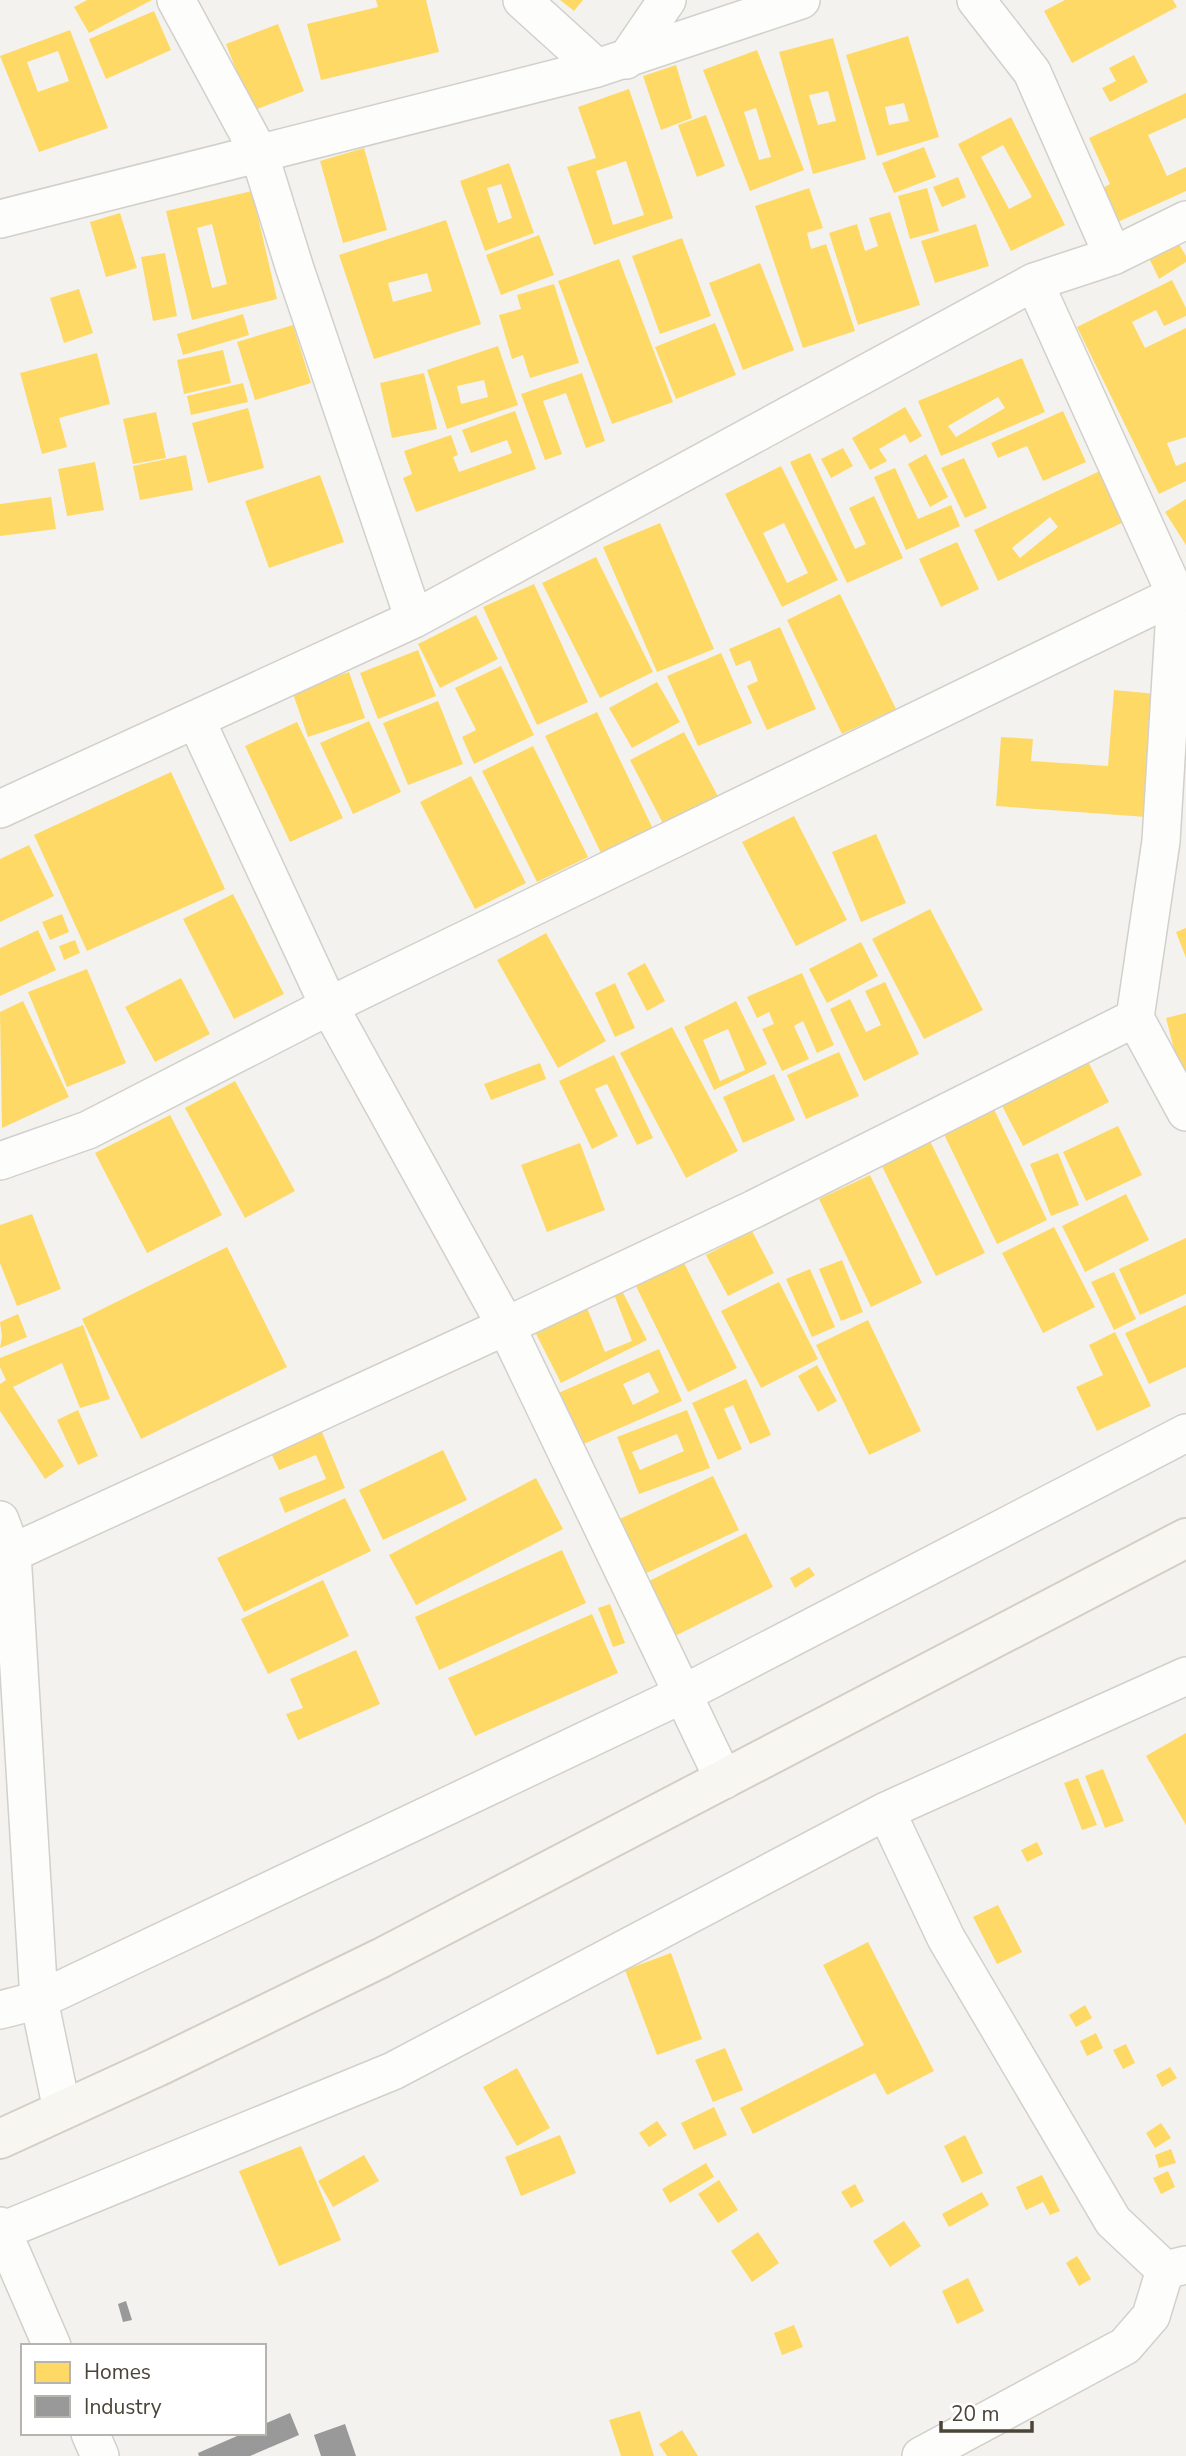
<svg xmlns="http://www.w3.org/2000/svg" width="1186" height="2456" font-family="'Nunito Sans',sans-serif">
<style>
.homes{fill:#ffd966;fill-rule:evenodd}
.industry{fill:#999}
.lines{fill:none;stroke-linecap:round;stroke-linejoin:round}
.street-casing{stroke:#d2d0cb;stroke-width:40}
.secondary-casing{stroke:#d3cfc5;stroke-width:42}
.street{stroke:#fdfdfc;stroke-width:37}
.secondary{stroke:#f7f6f1;stroke-width:38}
</style>
<rect width="100%" height="100%" fill="#f4f2ee"/>
<path class="homes" d="M 87,0 L 152,0 L 89,33 L 74,7 Z
M 376,0 L 426,0 L 439,52 L 321,80 L 307,24 L 378,7 Z
M 560,0 L 583,0 L 574,11 Z
M 1065,0 L 1173,0 L 1177,7 L 1072,63 L 1044,11 Z
M 154,11 L 171,50 L 106,79 L 89,39 Z
M 278,24 L 304,91 L 252,111 L 226,44 Z
M 70,30 L 108,128 L 39,152 L 0,56 ZM 58,51 L 69,81 L 38,92 L 27,62 Z
M 908,36 L 939,137 L 877,156 L 846,55 ZM 904,103 L 909,121 L 889,125 L 885,107 Z
M 833,38 L 866,159 L 813,174 L 779,52 ZM 828,91 L 836,121 L 818,125 L 809,95 Z
M 757,50 L 804,170 L 750,191 L 703,70 ZM 756,108 L 771,157 L 759,160 L 744,112 Z
M 1134,55 L 1148,82 L 1110,102 L 1102,88 L 1116,81 L 1109,68 Z
M 676,65 L 692,118 L 661,130 L 643,76 Z
M 629,89 L 673,218 L 594,245 L 567,167 L 596,158 L 578,107 ZM 626,161 L 644,215 L 613,225 L 596,171 Z
M 1186,93 L 1186,118 L 1148,135 L 1167,176 L 1186,167 L 1186,191 L 1111,225 L 1095,192 L 1110,184 L 1089,138 Z
M 706,115 L 725,166 L 697,177 L 678,125 Z
M 1011,117 L 1065,225 L 1011,251 L 958,144 ZM 1003,145 L 1032,197 L 1009,209 L 981,157 Z
M 924,147 L 936,177 L 894,193 L 882,163 Z
M 364,148 L 387,230 L 343,243 L 320,161 Z
M 509,163 L 534,233 L 485,251 L 460,181 ZM 501,184 L 512,218 L 498,223 L 487,188 Z
M 958,177 L 966,197 L 942,207 L 933,187 Z
M 809,188 L 823,228 L 807,233 L 811,249 L 826,244 L 855,331 L 803,348 L 755,206 Z
M 927,188 L 939,231 L 910,239 L 898,196 Z
M 252,191 L 277,299 L 192,320 L 166,211 ZM 212,224 L 227,284 L 212,288 L 197,228 Z
M 890,212 L 920,305 L 858,325 L 829,233 L 857,224 L 865,251 L 878,246 L 869,218 Z
M 120,213 L 137,268 L 106,277 L 90,222 Z
M 446,220 L 481,324 L 374,359 L 339,255 ZM 427,273 L 432,291 L 393,302 L 388,283 Z
M 976,224 L 989,266 L 935,283 L 921,241 Z
M 539,235 L 554,275 L 501,295 L 486,255 Z
M 682,238 L 711,316 L 660,334 L 632,256 Z
M 1177,241 L 1186,256 L 1186,262 L 1159,279 L 1148,256 Z
M 165,253 L 177,316 L 153,321 L 141,257 Z
M 619,259 L 673,402 L 612,424 L 558,281 Z
M 760,263 L 794,350 L 743,370 L 709,283 Z
M 1172,280 L 1186,308 L 1186,316 L 1164,326 L 1156,310 L 1132,322 L 1145,348 L 1186,328 L 1186,437 L 1167,443 L 1176,466 L 1186,462 L 1186,481 L 1159,494 L 1077,327 Z
M 554,284 L 579,363 L 530,378 L 523,355 L 512,359 L 499,315 L 521,309 L 517,295 Z
M 79,289 L 93,333 L 64,343 L 50,298 Z
M 243,314 L 249,335 L 183,355 L 177,334 Z
M 715,323 L 736,375 L 676,399 L 655,347 Z
M 293,325 L 311,383 L 255,400 L 237,342 Z
M 498,346 L 518,405 L 447,429 L 427,370 ZM 484,380 L 488,397 L 461,404 L 457,386 Z
M 223,350 L 231,383 L 184,394 L 177,360 Z
M 97,353 L 110,404 L 59,418 L 67,447 L 42,454 L 20,373 Z
M 1022,358 L 1045,412 L 941,456 L 918,401 ZM 998,397 L 1005,408 L 956,437 L 948,426 Z
M 424,373 L 437,429 L 392,438 L 380,383 Z
M 582,373 L 605,441 L 586,448 L 566,393 L 543,401 L 562,454 L 545,460 L 521,394 Z
M 243,383 L 248,402 L 191,415 L 187,396 Z
M 905,407 L 922,436 L 910,443 L 905,434 L 879,449 L 887,461 L 870,470 L 852,438 Z
M 248,408 L 264,468 L 208,483 L 192,423 Z
M 515,411 L 536,469 L 416,512 L 403,478 L 412,474 L 404,451 L 451,435 L 458,455 L 453,457 L 459,472 L 512,453 L 507,440 L 471,453 L 462,430 Z
M 1063,411 L 1086,462 L 1043,481 L 1027,446 L 998,458 L 991,443 Z
M 156,412 L 166,458 L 133,464 L 123,419 Z
M 843,448 L 853,466 L 831,478 L 821,459 Z
M 810,453 L 855,549 L 866,544 L 849,508 L 874,496 L 903,558 L 847,583 L 790,462 Z
M 926,454 L 948,497 L 930,507 L 908,464 Z
M 186,455 L 193,490 L 140,500 L 133,466 Z
M 964,458 L 987,508 L 965,518 L 941,468 Z
M 95,462 L 104,510 L 67,516 L 58,469 Z
M 781,466 L 838,580 L 782,607 L 725,494 ZM 784,523 L 808,573 L 787,583 L 763,533 Z
M 895,468 L 918,519 L 951,505 L 960,526 L 906,550 L 874,477 Z
M 1102,470 L 1126,521 L 998,581 L 974,530 ZM 1050,517 L 1058,527 L 1020,558 L 1012,548 Z
M 320,475 L 344,542 L 269,568 L 245,501 Z
M 51,497 L 56,529 L 0,536 L 0,504 Z
M 1186,499 L 1186,545 L 1165,512 Z
M 660,523 L 714,649 L 657,672 L 603,547 Z
M 957,542 L 979,589 L 941,607 L 919,559 Z
M 596,557 L 653,672 L 600,698 L 542,583 Z
M 534,584 L 588,702 L 537,725 L 483,607 Z
M 840,594 L 896,709 L 842,734 L 787,620 Z
M 476,615 L 498,659 L 440,688 L 418,644 Z
M 780,627 L 816,709 L 767,730 L 747,686 L 758,681 L 750,660 L 736,666 L 729,649 Z
M 418,650 L 436,696 L 378,719 L 360,673 Z
M 721,653 L 752,723 L 698,746 L 667,676 Z
M 501,666 L 534,735 L 474,764 L 462,737 L 476,730 L 455,688 Z
M 349,672 L 365,718 L 308,737 L 292,691 Z
M 657,682 L 680,722 L 632,748 L 609,708 Z
M 1114,690 L 1156,694 L 1146,817 L 996,806 L 1001,737 L 1033,739 L 1031,761 L 1108,766 Z
M 438,701 L 463,764 L 408,785 L 383,723 Z
M 597,712 L 653,829 L 601,853 L 545,736 Z
M 369,721 L 401,792 L 353,814 L 320,743 Z
M 297,722 L 343,818 L 290,842 L 245,746 Z
M 684,732 L 723,806 L 669,835 L 630,760 Z
M 533,746 L 588,857 L 537,882 L 482,771 Z
M 171,772 L 225,889 L 87,951 L 34,835 Z
M 471,776 L 526,883 L 475,909 L 420,802 Z
M 794,816 L 847,920 L 796,946 L 742,842 Z
M 876,834 L 906,903 L 861,922 L 832,852 Z
M 29,845 L 54,896 L 0,922 L 0,859 Z
M 233,894 L 284,994 L 234,1019 L 183,919 Z
M 930,909 L 983,1010 L 924,1039 L 872,939 Z
M 62,914 L 69,932 L 50,940 L 42,922 Z
M 1186,928 L 1186,958 L 1176,932 Z
M 38,930 L 56,970 L 0,996 L 0,948 Z
M 546,933 L 606,1041 L 558,1068 L 497,960 Z
M 75,940 L 80,953 L 64,960 L 59,946 Z
M 861,942 L 878,976 L 827,1003 L 809,969 Z
M 645,963 L 665,1001 L 647,1011 L 627,973 Z
M 87,969 L 126,1063 L 67,1087 L 28,992 Z
M 802,973 L 834,1045 L 817,1053 L 803,1021 L 794,1026 L 809,1059 L 782,1071 L 762,1029 L 774,1024 L 769,1012 L 757,1018 L 747,997 Z
M 181,978 L 210,1034 L 155,1062 L 125,1007 Z
M 885,982 L 919,1054 L 864,1081 L 830,1009 L 850,999 L 866,1032 L 881,1025 L 865,991 Z
M 615,983 L 635,1028 L 615,1037 L 595,993 Z
M 23,1001 L 69,1097 L 2,1128 L 0,1012 Z
M 736,1001 L 767,1064 L 714,1090 L 684,1027 ZM 728,1029 L 745,1070 L 720,1081 L 703,1040 Z
M 1186,1013 L 1186,1071 L 1180,1073 L 1166,1018 Z
M 672,1027 L 738,1151 L 686,1178 L 620,1053 Z
M 839,1052 L 859,1096 L 806,1119 L 787,1075 Z
M 1083,1052 L 1109,1102 L 1023,1146 L 997,1096 Z
M 614,1055 L 653,1138 L 637,1145 L 607,1084 L 595,1089 L 618,1136 L 592,1149 L 559,1081 Z
M 540,1063 L 546,1079 L 491,1100 L 484,1084 Z
M 774,1074 L 795,1120 L 743,1143 L 723,1097 Z
M 235,1081 L 295,1191 L 245,1218 L 185,1108 Z
M 991,1103 L 1047,1220 L 997,1244 L 940,1126 Z
M 170,1115 L 222,1215 L 147,1253 L 95,1153 Z
M 1118,1126 L 1142,1175 L 1086,1201 L 1063,1152 Z
M 926,1133 L 985,1253 L 936,1276 L 877,1156 Z
M 580,1143 L 605,1210 L 547,1232 L 521,1165 Z
M 1058,1153 L 1079,1205 L 1051,1216 L 1030,1164 Z
M 870,1175 L 922,1283 L 871,1307 L 819,1199 Z
M 1126,1194 L 1149,1240 L 1085,1272 L 1062,1226 Z
M 32,1214 L 61,1289 L 17,1306 L 0,1263 L 0,1225 Z
M 1054,1227 L 1095,1307 L 1043,1333 L 1002,1253 Z
M 752,1231 L 774,1273 L 728,1296 L 706,1255 Z
M 1186,1238 L 1186,1294 L 1140,1315 L 1119,1269 Z
M 227,1247 L 287,1367 L 141,1439 L 82,1319 Z
M 679,1253 L 737,1368 L 688,1392 L 631,1276 Z
M 842,1260 L 863,1312 L 841,1321 L 819,1269 Z
M 810,1269 L 835,1327 L 812,1337 L 786,1279 Z
M 1114,1272 L 1136,1319 L 1114,1330 L 1091,1282 Z
M 779,1282 L 818,1359 L 761,1388 L 721,1311 Z
M 618,1283 L 647,1340 L 561,1383 L 532,1326 ZM 615,1297 L 632,1341 L 605,1352 L 587,1308 Z
M 1186,1305 L 1186,1367 L 1149,1384 L 1125,1333 Z
M 18,1314 L 27,1337 L 0,1348 L 2,1336 L 0,1322 Z
M 868,1320 L 921,1431 L 869,1455 L 816,1345 Z
M 83,1325 L 110,1399 L 80,1408 L 62,1363 L 13,1387 L 64,1466 L 45,1479 L 0,1411 L 0,1384 L 6,1380 L 0,1367 L 0,1358 Z
M 1115,1332 L 1151,1406 L 1097,1431 L 1076,1387 L 1103,1375 L 1089,1345 Z
M 659,1349 L 682,1401 L 579,1446 L 556,1394 ZM 649,1372 L 659,1392 L 633,1405 L 623,1384 Z
M 817,1365 L 837,1401 L 818,1412 L 798,1376 Z
M 746,1379 L 771,1435 L 750,1444 L 733,1405 L 724,1409 L 742,1449 L 718,1460 L 692,1403 Z
M 78,1410 L 98,1456 L 78,1465 L 57,1420 Z
M 687,1410 L 710,1468 L 639,1494 L 617,1437 ZM 677,1434 L 684,1451 L 640,1470 L 632,1452 Z
M 322,1432 L 345,1488 L 285,1513 L 279,1498 L 326,1479 L 316,1455 L 279,1470 L 271,1453 Z
M 443,1450 L 467,1500 L 383,1540 L 359,1490 Z
M 713,1476 L 739,1530 L 638,1577 L 613,1522 Z
M 536,1478 L 563,1529 L 416,1605 L 389,1555 Z
M 345,1498 L 371,1551 L 244,1612 L 217,1558 Z
M 746,1533 L 773,1587 L 675,1636 L 647,1582 Z
M 562,1550 L 586,1603 L 439,1670 L 415,1617 Z
M 809,1567 L 815,1575 L 795,1588 L 790,1578 Z
M 323,1580 L 349,1636 L 268,1674 L 241,1619 Z
M 610,1604 L 625,1643 L 613,1647 L 598,1608 Z
M 592,1614 L 618,1673 L 475,1736 L 448,1678 Z
M 356,1650 L 380,1704 L 298,1740 L 286,1714 L 303,1708 L 290,1679 Z
M 1186,1733 L 1186,1825 L 1146,1756 Z
M 1103,1769 L 1124,1821 L 1105,1828 L 1085,1776 Z
M 1078,1778 L 1097,1825 L 1082,1830 L 1064,1783 Z
M 1037,1842 L 1043,1854 L 1027,1862 L 1021,1850 Z
M 998,1905 L 1022,1952 L 997,1964 L 973,1917 Z
M 868,1942 L 934,2071 L 887,2095 L 875,2073 L 753,2134 L 740,2108 L 864,2045 L 823,1965 Z
M 671,1953 L 702,2039 L 657,2055 L 625,1970 Z
M 1085,2005 L 1092,2018 L 1076,2027 L 1069,2015 Z
M 1096,2033 L 1103,2048 L 1087,2056 L 1080,2041 Z
M 1126,2044 L 1135,2063 L 1123,2069 L 1113,2050 Z
M 725,2048 L 743,2090 L 713,2102 L 695,2060 Z
M 1170,2067 L 1177,2078 L 1162,2087 L 1156,2075 Z
M 517,2068 L 550,2128 L 517,2146 L 483,2087 Z
M 714,2107 L 727,2135 L 694,2150 L 681,2123 Z
M 657,2121 L 667,2135 L 649,2147 L 639,2133 Z
M 1161,2123 L 1171,2138 L 1155,2148 L 1146,2133 Z
M 560,2135 L 576,2173 L 521,2196 L 505,2157 Z
M 965,2135 L 983,2173 L 962,2183 L 944,2146 Z
M 301,2146 L 341,2240 L 279,2266 L 239,2171 Z
M 1171,2149 L 1176,2163 L 1159,2168 L 1155,2155 Z
M 364,2155 L 379,2181 L 333,2207 L 318,2181 Z
M 706,2163 L 714,2177 L 670,2203 L 662,2189 Z
M 1168,2171 L 1175,2187 L 1161,2194 L 1153,2178 Z
M 1042,2175 L 1060,2211 L 1050,2215 L 1043,2202 L 1026,2210 L 1016,2187 Z
M 719,2180 L 738,2210 L 718,2223 L 698,2194 Z
M 855,2184 L 864,2201 L 851,2208 L 841,2192 Z
M 982,2192 L 989,2205 L 949,2227 L 942,2214 Z
M 904,2221 L 921,2246 L 890,2267 L 873,2241 Z
M 758,2232 L 779,2263 L 752,2282 L 731,2251 Z
M 1077,2256 L 1091,2279 L 1079,2286 L 1066,2263 Z
M 968,2278 L 984,2311 L 957,2324 L 942,2291 Z
M 794,2325 L 803,2347 L 782,2355 L 774,2333 Z
M 640,2411 L 654,2456 L 621,2456 L 609,2420 Z
M 682,2430 L 698,2456 L 667,2456 L 659,2444 Z"/>
<path class="industry" d="M 126,2301 L 132,2320 L 123,2322 L 118,2304 Z
M 290,2413 L 299,2435 L 250,2456 L 199,2456 L 198,2453 L 244,2433 L 264,2433 L 264,2424 Z
M 345,2424 L 356,2456 L 321,2456 L 314,2435 Z"/>
<g class="lines">
<g class="street-casing">
<path id="street" d="M 176,0 L 259,153 L 295,269 L 414,619
M 522,0 L 597,68
M 976,0 L 1032,72 L 1113,256
M 626,60 L 667,0
M 0,219 L 597,68 L 801,0
M 1034,282 L 1176,595 L 1161,841 L 1135,1018
M 196,720 L 329,1006 L 506,1326 L 724,1780
M 0,809 L 414,619 L 1034,282 L 1113,256 L 1186,220
M 0,1161 L 88,1130 L 329,1006 L 1186,590
M 0,1520 L 12,1553 L 39,2000 L 62,2110
M 12,1553 L 506,1326 L 754,1209 L 1135,1018 L 1186,1112
M 886,1811 L 946,1938 L 1113,2221 L 1165,2270 L 1186,2265
M 0,2010 L 39,2000 L 681,1695 L 1186,1433
M 0,2226 L 52,2346
M 2,2231 L 393,2071 L 886,1811 L 1186,1676
M 90,2433 L 100,2456
M 921,2456 L 1125,2346 L 1151,2316 L 1165,2270"/>
</g>
<g class="secondary-casing">
<path id="secondary" d="M 0,2139 L 157,2067 L 381,1958 L 1186,1538"/>
</g>
<use href="#street" class="street"/>
<use href="#secondary" class="secondary"/>
</g>
<rect x="21" y="2344" width="245" height="91" fill="#ffffff" stroke="#b7b4b0" stroke-width="2"/>
<rect x="35" y="2362" width="35" height="21" fill="#ffd966" stroke="#b7b4b0" stroke-width="2"/>
<text x="84" y="2379" font-size="21" fill="#4b4439">Homes</text>
<rect x="35" y="2396" width="35" height="21" fill="#999999" stroke="#b7b4b0" stroke-width="2"/>
<text x="84" y="2414" font-size="21" fill="#4b4439">Industry</text>
<path d="M941 2421v10h91v-10" fill="none" stroke="#4b4439" stroke-width="3.5"/>
<text x="951" y="2421" font-size="21" fill="#4b4439" stroke="#ffffff" stroke-width="5" paint-order="stroke">20 m</text>
</svg>
